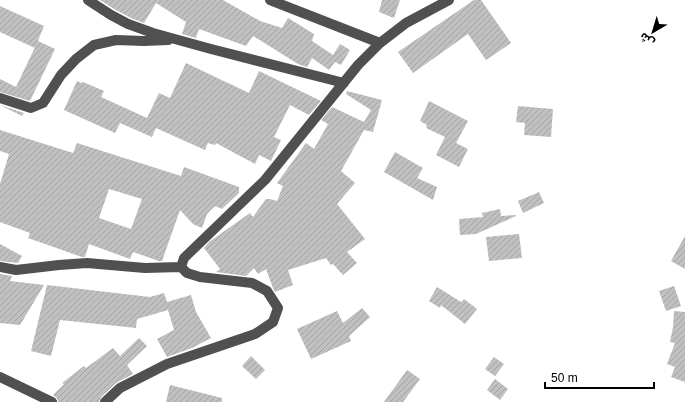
<svg xmlns="http://www.w3.org/2000/svg" width="685" height="402" font-family="Arial,'Noto Sans Arabic',sans-serif">
<style>
.building{fill:url(#building-hatch);fill-rule:evenodd}
.lines{fill:none;stroke-linecap:round;stroke-linejoin:round}
.minor{stroke:#505050;stroke-width:10}
</style>
<defs>
<pattern id="building-hatch" width="6" height="6" patternUnits="userSpaceOnUse"><rect width="6" height="6" fill="#c0c0c0"/><path d="M-1 1l2-2M0 6l6-6M5 7l2-2" fill="none" stroke="#a3a3a3"/></pattern>
</defs>
<rect width="100%" height="100%" fill="#fff"/>
<path class="building" d="M 100,0 L 223,0 L 260,21 L 282,28 L 288,18 L 314,34 L 312,41 L 333,55 L 340,44 L 350,50 L 341,65 L 335,62 L 329,70 L 312,58 L 307,67 L 298,64 L 253,36 L 246,46 L 199,29 L 196,38 L 182,34 L 186,22 L 156,3 L 144,23 L 131,18 L 114,9 Z
M 382,0 L 400,0 L 394,18 L 379,12 Z
M 474,0 L 481,0 L 511,43 L 486,60 L 468,34 L 413,73 L 398,52 Z
M 0,6 L 44,26 L 35,48 L 0,32 Z
M 38,41 L 55,49 L 30,101 L 0,92 L 0,79 L 16,87 Z
M 186,63 L 249,93 L 259,71 L 321,101 L 309,115 L 290,105 L 274,137 L 281,140 L 271,161 L 259,155 L 255,164 L 216,143 L 215,145 L 208,143 L 205,150 L 156,128 L 152,137 L 120,123 L 115,133 L 64,110 L 77,81 L 81,83 L 83,82 L 104,91 L 101,97 L 147,118 L 159,93 L 170,98 Z
M 347,91 L 382,100 L 373,132 L 364,130 L 341,171 L 355,183 L 337,204 L 365,239 L 347,252 L 357,263 L 343,275 L 333,264 L 331,265 L 326,258 L 288,270 L 293,285 L 275,292 L 273,288 L 266,269 L 258,274 L 254,268 L 246,276 L 216,272 L 220,269 L 204,248 L 209,242 L 250,213 L 253,217 L 266,199 L 270,199 L 277,201 L 283,186 L 277,183 L 306,143 L 314,149 L 328,124 L 321,120 L 332,107 L 364,122 L 371,110 L 346,94 Z
M 429,101 L 468,121 L 456,143 L 468,149 L 459,167 L 436,155 L 445,137 L 426,128 L 427,125 L 420,121 Z
M 0,105 L 24,113 L 22,116 Z
M 518,106 L 553,109 L 551,137 L 524,135 L 525,123 L 516,122 Z
M 0,130 L 73,153 L 77,143 L 181,176 L 184,167 L 239,187 L 239,193 L 222,209 L 215,206 L 207,214 L 202,228 L 193,224 L 180,210 L 162,261 L 159,261 L 133,252 L 130,259 L 89,244 L 85,257 L 82,257 L 28,238 L 30,233 L 0,222 L 0,184 L 9,154 L 0,151 ZM 109,189 L 142,199 L 131,229 L 99,218 Z
M 395,152 L 423,168 L 417,178 L 437,187 L 433,200 L 384,172 Z
M 539,192 L 544,203 L 523,213 L 518,201 Z
M 500,209 L 501,216 L 516,215 L 516,216 L 476,234 L 460,235 L 459,219 L 483,217 L 482,213 Z
M 519,234 L 522,258 L 489,261 L 486,237 Z
M 685,236 L 685,269 L 671,261 Z
M 0,244 L 22,256 L 18,263 L 0,261 Z
M 0,274 L 12,276 L 10,281 L 44,285 L 20,325 L 0,323 Z
M 47,285 L 150,297 L 164,293 L 167,302 L 191,295 L 196,312 L 211,338 L 192,348 L 167,357 L 157,339 L 174,330 L 168,310 L 137,319 L 136,328 L 60,320 L 51,356 L 31,351 Z
M 674,286 L 681,306 L 666,311 L 659,291 Z
M 437,287 L 461,302 L 464,299 L 477,309 L 465,324 L 441,305 L 440,308 L 429,301 Z
M 362,308 L 370,317 L 349,336 L 351,341 L 311,359 L 297,329 L 337,311 L 343,323 Z
M 674,311 L 685,312 L 685,382 L 671,377 L 675,367 L 667,364 L 675,343 L 670,342 L 673,327 Z
M 139,338 L 147,346 L 127,365 L 133,374 L 116,383 L 101,397 L 99,402 L 58,402 L 57,398 L 53,395 L 64,384 L 62,383 L 84,366 L 86,368 L 113,348 L 120,356 Z
M 251,356 L 265,370 L 256,379 L 242,366 Z
M 494,357 L 504,364 L 495,376 L 485,369 Z
M 407,370 L 420,379 L 403,402 L 384,402 Z
M 495,379 L 508,389 L 500,400 L 487,390 Z
M 170,385 L 222,398 L 222,402 L 166,402 Z"/>
<g class="lines">
<path class="minor" d="M 88,0 L 111,15 L 128,24 L 153,33 L 211,49 L 344,83
M 270,0 L 380,43
M 0,98 L 31,108 L 43,103 L 61,75 L 76,59 L 94,45 L 116,40 L 144,41 L 168,40
M 0,267 L 16,270 L 59,265 L 87,263 L 145,268 L 181,267
M 0,377 L 52,402
M 105,402 L 120,388 L 167,364 L 255,334 L 273,322 L 278,308 L 267,291 L 252,283 L 200,277 L 187,273 L 181,267 L 184,258 L 265,180 L 358,65 L 380,43 L 406,23 L 449,0"/>
</g>
<g transform="translate(653 32) rotate(218)" stroke="#ffffff" stroke-width="3" paint-order="stroke">
<path d="M0-3L7 15L0 10L-7 15Z" fill="#000000"/>
<text y="-6" font-size="11" font-weight="bold" text-anchor="middle" fill="#000000">ش</text>
</g>
<path d="M545 382v6h109v-6" fill="none" stroke="#000000" stroke-width="2"/>
<text x="551" y="382" font-size="12" fill="#000000" stroke="#ffffff" stroke-width="3" paint-order="stroke">50 m</text>
</svg>
